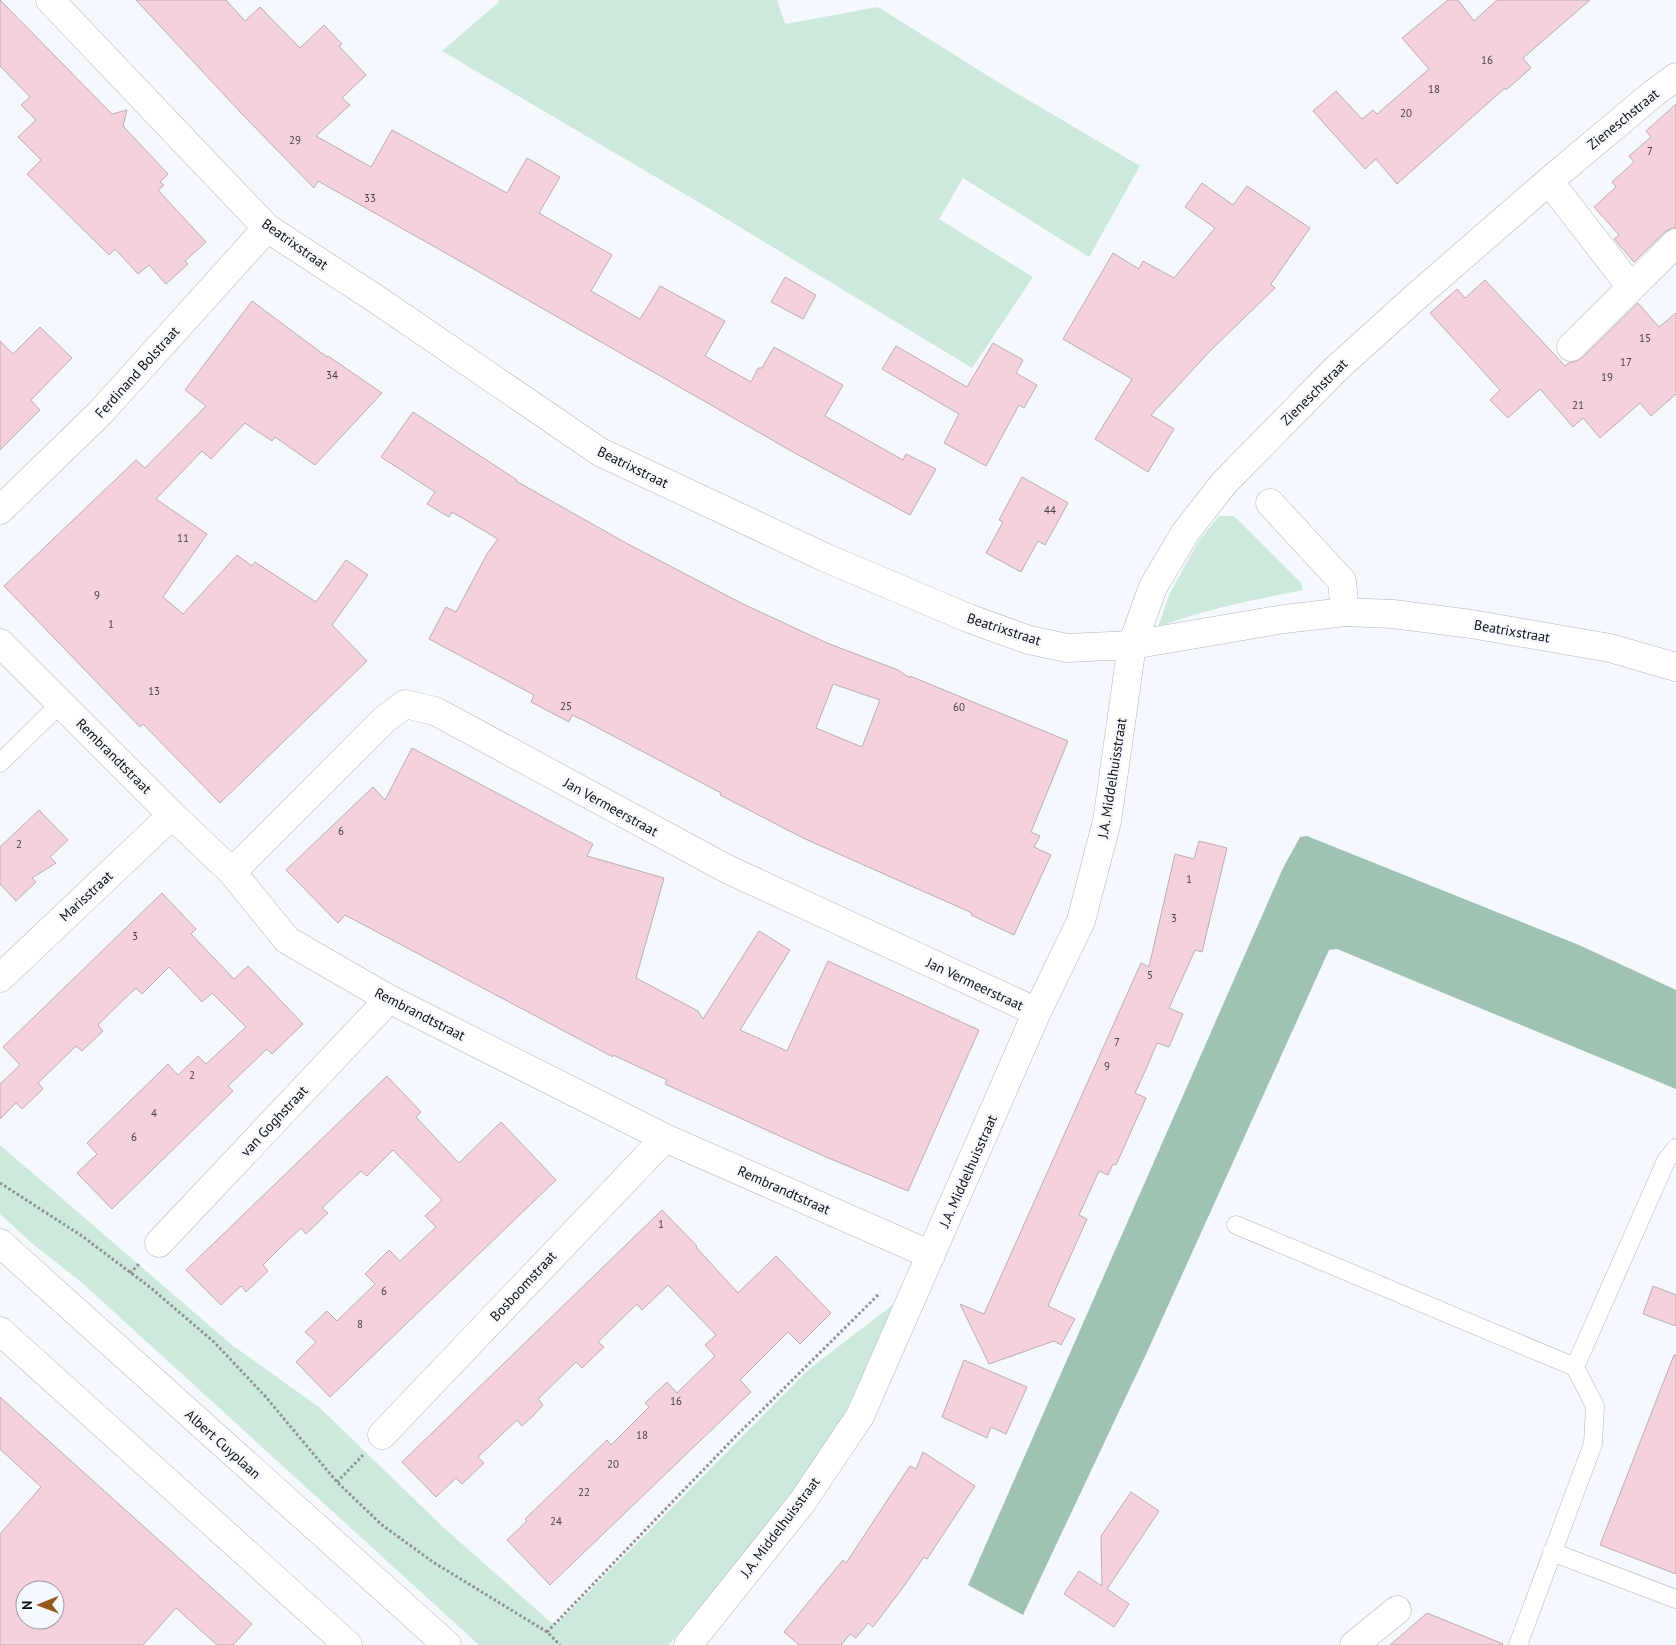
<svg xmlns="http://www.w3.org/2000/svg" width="1676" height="1645" font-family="'PT Sans',sans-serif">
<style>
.green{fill:#cde9db}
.forest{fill:#a0c2b2}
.building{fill:#f5d1de;stroke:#b9adb2;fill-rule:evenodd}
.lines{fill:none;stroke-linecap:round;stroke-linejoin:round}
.lane-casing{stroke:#b1b4be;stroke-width:19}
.street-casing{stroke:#b1b4be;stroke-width:29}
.secondary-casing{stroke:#b1b4be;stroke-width:29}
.path{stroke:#8f9196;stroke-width:3;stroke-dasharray:2.5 2.5;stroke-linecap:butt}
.lane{stroke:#fff;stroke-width:18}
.street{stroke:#fff;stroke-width:28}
.secondary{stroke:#fff;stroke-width:28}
.labels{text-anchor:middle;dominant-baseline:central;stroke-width:5;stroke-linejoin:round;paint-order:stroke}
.number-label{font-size:11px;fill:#484046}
.street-label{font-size:14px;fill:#0f1014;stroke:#f5f8fe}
</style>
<rect width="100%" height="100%" fill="#f5f8fe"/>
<path class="green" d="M 498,0 L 777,0 L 785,24 L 878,7 L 1001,84 L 1140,166 L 1089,257 L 963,178 L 939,219 L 1033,277 L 972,368 L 705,206 L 442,51 L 499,2 Z
M 1219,516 L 1234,516 L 1301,583 L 1303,590 C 1253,600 1205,609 1158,627 L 1170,593 L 1198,542 Z
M 0,1145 L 232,1345 L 319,1407 L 444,1528 L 555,1626 L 808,1370 L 899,1300 L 834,1435 L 799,1485 L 669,1645 L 479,1645 L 80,1281 L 34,1245 L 0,1214 Z"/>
<path class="forest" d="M 1307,836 L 1579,945 L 1676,990 L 1676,1089 L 1337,949 L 1329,950 L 1148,1350 L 1023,1615 L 968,1585 L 1283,868 L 1300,837 Z"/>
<path class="building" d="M 0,0 L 112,114 L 127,110 L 123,126 L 168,174 L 160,182 L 164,185 L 158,190 L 206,242 L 185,261 L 188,264 L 166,284 L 149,265 L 138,274 L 115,249 L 109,255 L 27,174 L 41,160 L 18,137 L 36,120 L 21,105 L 30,97 L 0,66 Z
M 136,0 L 226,0 L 245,21 L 260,7 L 300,48 L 324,25 L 342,44 L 339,46 L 366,75 L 342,98 L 350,105 L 316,136 L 371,167 L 392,130 L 507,193 L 527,158 L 560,177 L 539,213 L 612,255 L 591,291 L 640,319 L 660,286 L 725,321 L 705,356 L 751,382 L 758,368 L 762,368 L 774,347 L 843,385 L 825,416 L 903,460 L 906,454 L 936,469 L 910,515 L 793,452 L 451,256 L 318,181 L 314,188 L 241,113 Z
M 1448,0 L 1458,0 L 1474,21 L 1497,0 L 1590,0 L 1523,58 L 1531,68 L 1506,90 L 1505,88 L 1397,184 L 1376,159 L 1365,169 L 1313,111 L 1336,91 L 1362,119 L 1373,110 L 1377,114 L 1429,69 L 1402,38 Z
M 1676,104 L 1676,228 L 1672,228 L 1665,232 L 1634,262 L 1614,239 L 1619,235 L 1594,207 L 1616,187 L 1612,182 L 1634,162 L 1629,156 L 1651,137 L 1646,131 Z
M 1202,183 L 1233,205 L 1247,186 L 1310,228 L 1271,284 L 1275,288 L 1210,351 L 1151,415 L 1174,429 L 1148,472 L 1095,439 L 1132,379 L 1063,339 L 1113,253 L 1139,269 L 1143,261 L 1174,278 L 1215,228 L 1185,207 Z
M 785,277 L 816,295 L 803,319 L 771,302 Z
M 1485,280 L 1565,366 L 1570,362 L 1575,362 L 1582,358 L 1638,303 L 1659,327 L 1676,313 L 1676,394 L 1651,416 L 1640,403 L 1600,438 L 1583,418 L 1573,427 L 1540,389 L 1508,418 L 1490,400 L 1500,390 L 1430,313 L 1457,289 L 1465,298 Z
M 252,301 L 327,357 L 328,356 L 382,393 L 315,465 L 275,437 L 272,441 L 245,423 L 211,459 L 202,451 L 156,499 L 207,534 L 163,597 L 183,614 L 237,555 L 252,566 L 255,562 L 316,602 L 346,560 L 368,575 L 332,625 L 367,661 L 220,803 L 143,724 L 140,727 L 4,586 L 136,460 L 145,468 L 206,406 L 185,390 Z
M 40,327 L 72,358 L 31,400 L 40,410 L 0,450 L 0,341 L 13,354 Z
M 993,343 L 1023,360 L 1016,373 L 1037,385 L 1024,408 L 1019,405 L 986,466 L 944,443 L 959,414 L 882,369 L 896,346 L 967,387 Z
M 413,412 L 517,480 L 516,481 L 626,543 L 741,603 L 827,643 L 898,670 L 910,678 L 910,676 L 1068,741 L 1031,832 L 1040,836 L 1034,847 L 1051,855 L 1014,935 L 971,915 L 972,913 L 803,838 L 720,795 L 721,793 L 583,720 L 572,715 L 569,722 L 531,702 L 534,695 L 429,639 L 446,607 L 456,612 L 487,554 L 498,539 L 452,512 L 449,517 L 427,504 L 435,492 L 381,457 ZM 833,684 L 880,700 L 862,747 L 816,728 Z
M 1022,477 L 1068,503 L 1045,545 L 1038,541 L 1021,572 L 986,553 L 1003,522 L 999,520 Z
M 412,748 L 593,844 L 587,856 L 664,878 L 636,978 L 698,1011 L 703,1019 L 759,931 L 790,950 L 740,1030 L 787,1051 L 828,961 L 979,1030 L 908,1191 L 826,1157 L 665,1084 L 667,1080 L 613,1055 L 613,1057 L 345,915 L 338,923 L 286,870 L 373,787 L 385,800 Z
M 39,810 L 68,840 L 50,857 L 56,863 L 32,878 L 36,882 L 16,901 L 0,884 L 0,847 Z
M 1199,841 L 1227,848 L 1202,952 L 1195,950 L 1169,1008 L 1183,1014 L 1169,1047 L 1157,1043 L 1147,1067 L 1135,1093 L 1146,1098 L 1116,1165 L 1113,1164 L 1108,1175 L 1099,1171 L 1079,1215 L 1087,1219 L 1048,1306 L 1075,1319 L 1061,1345 L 1054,1341 L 989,1364 L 960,1304 L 984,1314 L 1141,963 L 1149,967 L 1175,854 L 1194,859 Z
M 162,893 L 196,929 L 191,934 L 234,979 L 248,966 L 303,1024 L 272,1054 L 267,1049 L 228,1086 L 233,1091 L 112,1209 L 77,1173 L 97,1154 L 87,1143 L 168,1064 L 178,1075 L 198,1056 L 206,1064 L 246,1027 L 212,993 L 202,1002 L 169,967 L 142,994 L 136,988 L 117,1006 L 98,1025 L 103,1031 L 82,1051 L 76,1046 L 38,1083 L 43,1089 L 22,1109 L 16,1103 L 0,1119 L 0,1084 L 20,1065 L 3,1047 Z
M 387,1076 L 421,1112 L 416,1117 L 459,1163 L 501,1122 L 556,1180 L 330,1397 L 296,1362 L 316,1342 L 305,1332 L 327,1311 L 337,1321 L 375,1284 L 365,1274 L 389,1250 L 400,1261 L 436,1227 L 425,1216 L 442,1200 L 393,1150 L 367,1176 L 361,1171 L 342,1189 L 322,1208 L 328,1213 L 306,1234 L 301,1228 L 281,1247 L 263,1265 L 268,1271 L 246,1292 L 241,1286 L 221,1305 L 186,1270 Z
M 662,1210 L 697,1246 L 696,1247 L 738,1293 L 776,1256 L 831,1313 L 800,1344 L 788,1332 L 740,1380 L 751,1392 L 550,1585 L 507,1540 L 527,1521 L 525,1519 L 607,1440 L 611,1445 L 649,1407 L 645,1403 L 667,1382 L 677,1393 L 715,1356 L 705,1345 L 716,1335 L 668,1285 L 642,1310 L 637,1304 L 598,1342 L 604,1347 L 582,1368 L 576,1362 L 538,1399 L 543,1405 L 533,1416 L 522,1426 L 517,1420 L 478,1457 L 484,1463 L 462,1484 L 456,1478 L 436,1497 L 402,1462 Z
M 1653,1286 L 1676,1295 L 1676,1326 L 1643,1314 Z
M 1674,1355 L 1676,1355 L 1676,1574 L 1600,1545 Z
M 964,1360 L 1027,1387 L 1006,1434 L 991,1427 L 987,1438 L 942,1417 Z
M 0,1397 L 252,1624 L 233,1645 L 217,1645 L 176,1608 L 143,1645 L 0,1645 L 0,1534 L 41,1487 L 0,1449 ZM 25,1590 L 55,1590 L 55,1620 L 25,1620 Z
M 923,1452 L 975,1486 L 927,1559 L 924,1557 L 904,1586 L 873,1627 L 868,1623 L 856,1638 L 850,1634 L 841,1645 L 799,1645 L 784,1632 L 843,1560 L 846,1563 L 910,1466 L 916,1469 Z
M 1131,1492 L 1159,1511 L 1107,1589 L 1129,1604 L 1114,1627 L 1064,1594 L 1079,1571 L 1102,1586 L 1101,1536 Z
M 1427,1613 L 1503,1644 L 1502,1645 L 1390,1645 Z"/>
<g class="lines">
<g class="lane-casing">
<path id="lane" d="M 0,763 L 61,703
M 1236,1225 L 1575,1367
M 1552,1552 L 1676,1599
M 1518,1645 L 1593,1444 L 1595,1406 L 1575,1367 L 1666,1161 L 1676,1148"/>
</g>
<g class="street-casing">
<path id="street" d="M 50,0 L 267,228 L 376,299 L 600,452 L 824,557 L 968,618 L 1029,640 L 1067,648 L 1132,645 L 1284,619 L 1345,612 L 1393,614 L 1471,624 L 1610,648 L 1676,667
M 1549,181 L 1631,287
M 1571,347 L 1676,243
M 1270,503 L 1342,581 L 1345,612
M 0,510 L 100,413 L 267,228
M 0,643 L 172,815 L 232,872 L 287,940 L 389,999 L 665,1138 L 931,1255
M 232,872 L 385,719 L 405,704 L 435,711 L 727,869 L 1037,1012
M 0,978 L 172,815
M 159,1243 L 389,999
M 0,1331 L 348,1645
M 382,1435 L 665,1138
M 688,1645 L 803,1501 L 860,1416 L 1037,1012 L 1081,921 L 1107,821 L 1132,645 L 1153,587 L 1185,533 L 1224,483 L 1335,370 L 1411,301 L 1549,181 L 1654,93 L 1676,77
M 1354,1645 L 1397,1610"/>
</g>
<g class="secondary-casing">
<path id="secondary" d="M 0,1243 L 447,1645"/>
</g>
<path class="path" d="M 0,1183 L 82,1236 L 151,1288 L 214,1342 L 265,1396 L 337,1482 L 382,1525 L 433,1562 L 547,1632 L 560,1645
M 130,1273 L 139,1264
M 337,1482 L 363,1455
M 547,1632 L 734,1438 L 880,1293"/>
<use href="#lane" class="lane"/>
<use href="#street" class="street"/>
<use href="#secondary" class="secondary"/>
</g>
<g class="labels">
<g class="number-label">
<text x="1487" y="60">16</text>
<text x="1434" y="89">18</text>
<text x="1406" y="113">20</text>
<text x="295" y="140">29</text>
<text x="1650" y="151">7</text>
<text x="370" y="198">33</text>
<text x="1645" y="338">15</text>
<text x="1626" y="362">17</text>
<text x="332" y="375">34</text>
<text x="1607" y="377">19</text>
<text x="1578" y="405">21</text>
<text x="1050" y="510">44</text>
<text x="183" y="538">11</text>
<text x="97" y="595">9</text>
<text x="111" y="624">1</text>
<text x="154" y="691">13</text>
<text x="566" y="706">25</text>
<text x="959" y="707">60</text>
<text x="341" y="831">6</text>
<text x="19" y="844">2</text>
<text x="1189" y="879">1</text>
<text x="1174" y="918">3</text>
<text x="135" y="936">3</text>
<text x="1150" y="975">5</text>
<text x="1117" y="1042">7</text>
<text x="1107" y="1066">9</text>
<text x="192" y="1075">2</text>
<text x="154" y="1113">4</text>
<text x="134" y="1137">6</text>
<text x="661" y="1224">1</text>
<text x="384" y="1291">6</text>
<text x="360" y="1324">8</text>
<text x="676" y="1401">16</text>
<text x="642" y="1435">18</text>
<text x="613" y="1464">20</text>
<text x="584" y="1492">22</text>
<text x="556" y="1521">24</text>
</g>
<g class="street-label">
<text transform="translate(1623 119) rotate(-39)">Zieneschstraat</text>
<text transform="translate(295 244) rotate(35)">Beatrixstraat</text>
<text transform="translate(137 372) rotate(-48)">Ferdinand Bolstraat</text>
<text transform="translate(1314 392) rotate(-45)">Zieneschstraat</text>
<text transform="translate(633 467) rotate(26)">Beatrixstraat</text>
<text transform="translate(1004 629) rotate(18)">Beatrixstraat</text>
<text transform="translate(1512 631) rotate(10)">Beatrixstraat</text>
<text transform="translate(114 756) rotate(45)">Rembrandtstraat</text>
<text transform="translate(1112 778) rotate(-81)">J.A. Middelhuisstraat</text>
<text transform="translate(611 807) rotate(29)">Jan Vermeerstraat</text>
<text transform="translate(86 896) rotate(-43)">Marisstraat</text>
<text transform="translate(975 984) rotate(25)">Jan Vermeerstraat</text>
<text transform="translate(420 1014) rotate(27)">Rembrandtstraat</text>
<text transform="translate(274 1121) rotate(-47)">van Goghstraat</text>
<text transform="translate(968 1171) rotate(-66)">J.A. Middelhuisstraat</text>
<text transform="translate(784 1190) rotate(24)">Rembrandtstraat</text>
<text transform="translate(523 1286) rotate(-47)">Bosboomstraat</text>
<text transform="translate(223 1444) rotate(42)">Albert Cuyplaan</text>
<text transform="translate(780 1527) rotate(-53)">J.A. Middelhuisstraat</text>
</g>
</g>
<g transform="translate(40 1605) rotate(269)"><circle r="24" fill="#f5f8fe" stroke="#999ba0"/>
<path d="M0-4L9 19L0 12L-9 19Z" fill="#96591c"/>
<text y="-8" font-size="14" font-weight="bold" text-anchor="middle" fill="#0f1014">N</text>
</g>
</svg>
